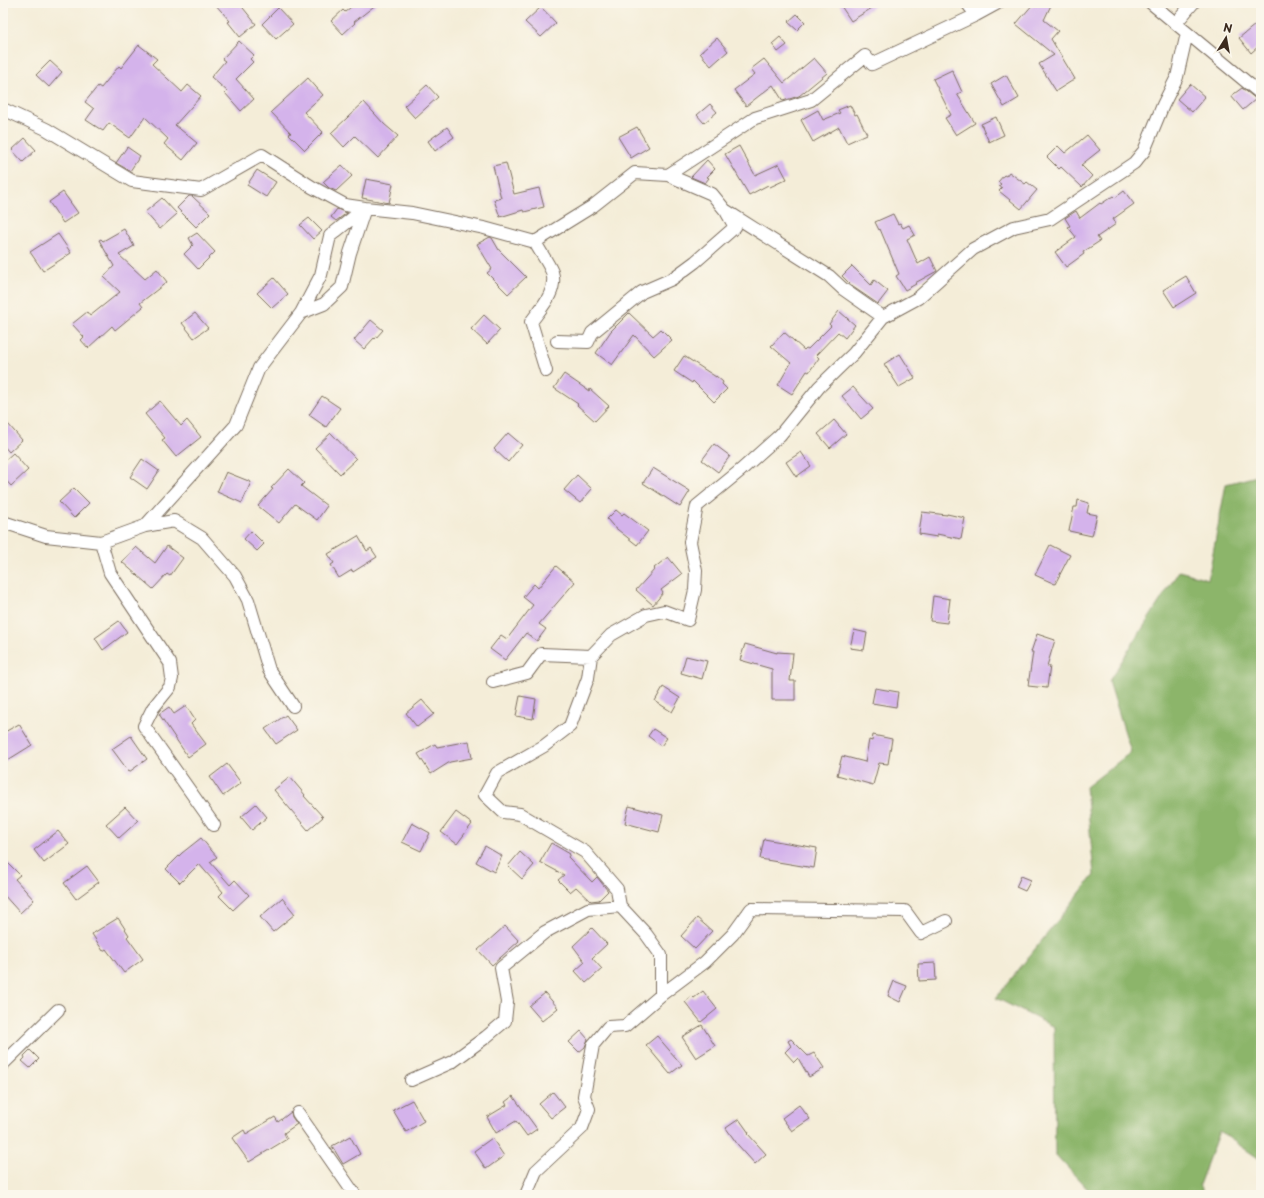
<svg xmlns="http://www.w3.org/2000/svg" width="1264" height="1198" font-family="'Playpen Sans',sans-serif">
<style>
.forest{fill:#8cb56b;stroke:#647044}
.building{fill:#d4b3eb}
.lines{fill:none;stroke-linecap:round;stroke-linejoin:round}
.minor-casing{stroke:#7c6e5f;stroke-width:14}
.minor{stroke:#fff;stroke-width:12}
</style>
<rect width="100%" height="100%" fill="#fbf7ec"/>
<filter id="ink" filterUnits="userSpaceOnUse"><feTurbulence type="fractalNoise" baseFrequency=".025" numOctaves="2"/><feDisplacementMap in="SourceGraphic" scale="8" xChannelSelector="R" yChannelSelector="G"/><feConvolveMatrix kernelMatrix="1 2 1 2 8 2 1 2 1" color-interpolation-filters="sRGB"/></filter>
<filter id="wash" filterUnits="userSpaceOnUse"><feTurbulence type="fractalNoise" baseFrequency=".012" numOctaves="4" result="noise"/><feDisplacementMap in="SourceGraphic" scale="16" xChannelSelector="R" yChannelSelector="G"/><feGaussianBlur stdDeviation="0.9" result="paint"/><feColorMatrix in="noise" values="0 0 0 0 0 0 0 0 0 0 0 0 0 0 0 0 0 1.4 0 .05"/><feComposite in="paint" operator="in"/></filter>
<g filter="url(#wash)">
<rect width="100%" height="100%" fill="#f4edd8"/>
<path class="forest" d="M 1261,475 L 1261,1160 L 1219,1131 L 1199,1185 L 1205,1195 L 1093,1195 L 1055,1154 L 1054,1027 L 996,998 L 1094,875 L 1086,787 L 1131,752 L 1109,681 L 1179,571 L 1208,579 L 1226,484 Z"/>
<g id="blocks">
<path class="building" d="M 214,3 L 239,3 L 256,24 L 240,37 L 228,22 L 230,21 Z
M 356,3 L 378,3 L 354,22 L 355,23 L 343,34 L 331,21 L 343,10 L 345,12 Z
M 839,3 L 880,3 L 851,21 Z
M 1034,3 L 1052,3 L 1044,20 L 1058,31 L 1051,39 L 1075,79 L 1056,91 L 1039,64 L 1054,55 L 1016,24 Z
M 541,7 L 556,23 L 541,37 L 525,22 Z
M 278,8 L 293,24 L 276,39 L 262,24 Z
M 797,14 L 805,22 L 797,30 L 788,22 Z
M 1261,20 L 1261,44 L 1251,53 L 1239,38 Z
M 780,37 L 787,45 L 778,52 L 772,44 Z
M 717,38 L 728,51 L 711,66 L 700,53 Z
M 239,41 L 254,55 L 250,59 L 253,62 L 236,79 L 254,99 L 241,111 L 225,93 L 227,91 L 211,77 L 225,61 L 222,59 Z
M 139,45 L 157,59 L 152,64 L 182,92 L 188,85 L 201,96 L 175,125 L 197,143 L 183,160 L 164,144 L 168,139 L 145,117 L 130,138 L 109,123 L 103,131 L 86,120 L 94,109 L 85,102 L 98,86 L 101,88 L 119,66 L 121,68 Z
M 814,58 L 827,73 L 799,96 L 783,101 L 773,85 L 746,106 L 734,90 L 755,74 L 751,69 L 764,59 L 784,83 Z
M 50,61 L 62,72 L 49,87 L 36,75 Z
M 952,70 L 962,92 L 957,94 L 975,123 L 956,135 L 945,118 L 951,115 L 933,79 Z
M 1006,75 L 1019,98 L 1004,107 L 991,84 Z
M 308,78 L 323,95 L 304,112 L 323,132 L 305,150 L 289,134 L 291,133 L 271,112 Z
M 1190,84 L 1205,97 L 1192,112 L 1177,99 Z
M 427,85 L 438,97 L 415,118 L 404,106 Z
M 1242,88 L 1256,99 L 1243,110 L 1231,96 Z
M 364,102 L 384,124 L 398,136 L 378,158 L 355,136 L 344,147 L 331,133 Z
M 710,104 L 717,112 L 704,123 L 697,115 Z
M 850,105 L 855,115 L 857,114 L 867,134 L 847,143 L 839,127 L 813,142 L 801,120 L 802,119 L 818,110 L 823,120 L 840,113 L 838,110 Z
M 996,117 L 1004,135 L 989,142 L 981,124 Z
M 447,127 L 454,137 L 435,151 L 428,141 Z
M 637,127 L 649,147 L 631,158 L 618,137 Z
M 1087,135 L 1100,150 L 1081,165 L 1092,176 L 1082,187 L 1061,167 L 1059,169 L 1047,157 L 1058,146 L 1065,153 Z
M 25,138 L 36,150 L 23,162 L 12,150 Z
M 739,146 L 755,175 L 779,164 L 787,179 L 770,187 L 768,185 L 749,195 L 725,154 Z
M 127,147 L 140,156 L 130,171 L 116,163 Z
M 707,160 L 715,169 L 707,177 L 709,178 L 705,183 L 691,177 Z
M 506,163 L 514,194 L 539,188 L 544,207 L 524,212 L 523,210 L 500,217 L 494,200 L 501,198 L 493,166 Z
M 342,165 L 352,176 L 336,191 L 329,188 L 323,182 Z
M 257,170 L 276,182 L 266,197 L 247,185 Z
M 1009,172 L 1025,184 L 1027,182 L 1037,190 L 1021,209 L 999,191 L 1002,188 L 999,186 L 1001,184 L 998,182 L 1004,175 L 1006,176 Z
M 366,179 L 393,184 L 389,203 L 362,198 Z
M 1124,191 L 1134,204 L 1113,219 L 1116,224 L 1097,237 L 1100,241 L 1083,252 L 1084,254 L 1066,267 L 1055,252 L 1076,237 L 1068,227 L 1070,226 L 1065,218 L 1076,211 L 1080,218 L 1100,203 L 1101,204 L 1113,196 L 1115,198 Z
M 63,192 L 78,213 L 63,223 L 49,202 Z
M 189,196 L 192,196 L 210,213 L 196,227 L 177,208 Z
M 162,198 L 177,214 L 160,229 L 145,212 Z
M 337,209 L 347,213 L 336,221 L 331,217 Z
M 893,214 L 898,224 L 900,223 L 903,228 L 909,225 L 915,235 L 907,239 L 918,264 L 930,257 L 937,271 L 915,283 L 916,284 L 905,290 L 896,276 L 899,274 L 880,229 L 879,230 L 875,222 Z
M 309,218 L 322,231 L 313,239 L 300,225 Z
M 124,229 L 134,246 L 119,255 L 145,279 L 157,269 L 167,282 L 140,303 L 143,307 L 115,330 L 112,326 L 88,348 L 81,340 L 84,337 L 72,324 L 87,312 L 90,316 L 120,292 L 104,277 L 114,266 L 99,240 L 101,239 L 103,241 Z
M 197,233 L 215,252 L 198,269 L 184,254 L 193,245 L 189,238 Z
M 58,234 L 71,253 L 43,271 L 30,252 Z
M 490,237 L 492,238 L 499,250 L 526,277 L 508,294 L 487,273 L 492,269 L 477,244 Z
M 852,266 L 871,285 L 874,280 L 888,291 L 878,304 L 853,287 L 842,276 Z
M 1186,276 L 1196,293 L 1174,307 L 1163,290 Z
M 274,278 L 288,294 L 272,308 L 257,293 Z
M 839,311 L 855,325 L 845,338 L 838,332 L 816,355 L 819,358 L 809,372 L 807,371 L 792,394 L 778,385 L 791,363 L 771,346 L 784,332 L 804,350 L 806,348 L 808,349 L 831,326 L 829,324 Z
M 195,313 L 208,328 L 194,338 L 182,323 Z
M 629,313 L 653,336 L 661,329 L 672,340 L 654,356 L 634,335 L 612,365 L 596,353 L 611,331 Z
M 484,315 L 500,330 L 487,344 L 471,329 Z
M 371,320 L 383,330 L 375,339 L 374,338 L 364,349 L 354,340 Z
M 900,354 L 915,378 L 899,387 L 884,364 Z
M 684,356 L 716,377 L 716,376 L 723,382 L 722,384 L 727,389 L 714,402 L 693,381 L 692,383 L 674,371 Z
M 564,374 L 589,391 L 590,389 L 609,406 L 595,421 L 577,405 L 578,404 L 554,388 Z
M 853,387 L 873,409 L 861,419 L 842,396 Z
M 322,396 L 340,408 L 326,427 L 309,415 Z
M 160,401 L 181,426 L 187,420 L 201,437 L 176,457 L 162,440 L 165,438 L 145,414 Z
M 834,420 L 846,434 L 830,448 L 818,434 Z
M 8,424 L 22,440 L 9,452 L 3,445 L 3,428 Z
M 331,433 L 356,459 L 340,474 L 315,448 Z
M 508,433 L 522,445 L 508,462 L 494,449 Z
M 714,444 L 730,456 L 718,472 L 702,460 Z
M 801,452 L 811,466 L 796,477 L 786,462 Z
M 13,453 L 28,470 L 11,486 L 3,477 L 3,462 Z
M 142,459 L 159,471 L 147,489 L 130,477 Z
M 653,468 L 690,491 L 680,507 L 643,483 Z
M 289,469 L 304,483 L 301,486 L 327,506 L 317,520 L 295,504 L 279,523 L 258,506 L 273,489 L 271,488 Z
M 226,472 L 251,482 L 242,503 L 217,492 Z
M 577,475 L 592,489 L 580,503 L 564,490 Z
M 74,488 L 89,503 L 74,518 L 59,502 Z
M 1078,500 L 1089,503 L 1087,513 L 1097,515 L 1092,536 L 1069,531 L 1074,507 L 1077,507 Z
M 616,510 L 622,515 L 624,513 L 648,531 L 637,545 L 613,526 L 607,519 Z
M 922,512 L 947,515 L 947,514 L 965,518 L 961,539 L 937,534 L 937,537 L 919,534 Z
M 251,531 L 264,544 L 257,551 L 244,539 Z
M 358,536 L 367,551 L 371,548 L 377,557 L 353,572 L 352,570 L 339,578 L 331,565 L 334,563 L 328,554 Z
M 1050,545 L 1070,555 L 1055,584 L 1035,575 Z
M 167,546 L 183,558 L 170,576 L 167,574 L 153,589 L 122,562 L 136,547 L 155,563 Z
M 668,557 L 682,574 L 661,590 L 663,593 L 653,605 L 636,590 L 655,569 L 654,568 Z
M 556,566 L 575,582 L 539,624 L 546,629 L 537,641 L 526,633 L 505,660 L 490,649 L 501,635 L 507,639 L 533,605 L 523,597 L 534,584 L 538,588 Z
M 933,596 L 950,599 L 947,623 L 930,621 Z
M 119,621 L 127,632 L 103,650 L 95,638 Z
M 854,630 L 867,633 L 864,650 L 850,648 Z
M 1037,634 L 1055,640 L 1047,666 L 1050,666 L 1047,688 L 1028,686 L 1033,652 L 1031,652 Z
M 745,644 L 777,653 L 777,652 L 793,653 L 790,681 L 795,681 L 795,700 L 772,700 L 772,669 L 740,660 Z
M 686,656 L 707,661 L 702,679 L 681,673 Z
M 663,687 L 680,698 L 672,712 L 655,701 Z
M 875,688 L 898,692 L 896,707 L 872,703 Z
M 520,696 L 536,699 L 533,719 L 516,716 Z
M 422,700 L 434,714 L 417,727 L 406,713 Z
M 186,706 L 195,720 L 191,724 L 206,744 L 188,757 L 159,714 L 169,707 L 174,714 Z
M 286,715 L 297,730 L 276,744 L 265,729 Z
M 19,724 L 32,745 L 3,763 L 3,733 Z
M 653,729 L 667,738 L 661,746 L 648,736 Z
M 873,735 L 892,739 L 888,764 L 879,763 L 873,785 L 837,775 L 842,756 L 865,762 L 869,740 L 872,741 Z
M 131,736 L 147,759 L 129,772 L 112,749 Z
M 469,741 L 472,758 L 450,762 L 431,774 L 418,754 L 435,744 L 437,747 Z
M 227,764 L 241,783 L 223,796 L 210,777 Z
M 290,777 L 305,795 L 304,796 L 323,817 L 308,830 L 274,790 Z
M 256,804 L 267,817 L 252,830 L 241,817 Z
M 629,806 L 663,815 L 659,832 L 625,823 Z
M 125,807 L 138,821 L 119,838 L 106,824 Z
M 456,812 L 472,824 L 457,844 L 441,832 Z
M 412,823 L 430,833 L 421,851 L 402,842 Z
M 58,831 L 69,844 L 44,863 L 34,850 Z
M 201,838 L 217,857 L 210,862 L 230,885 L 235,880 L 249,895 L 233,910 L 219,896 L 223,892 L 199,864 L 180,883 L 166,869 L 182,853 Z
M 764,839 L 817,848 L 814,868 L 760,859 Z
M 551,843 L 570,854 L 568,857 L 592,882 L 597,877 L 608,891 L 599,900 L 591,901 L 576,887 L 570,892 L 558,880 L 564,875 L 540,862 Z
M 485,846 L 502,856 L 494,872 L 476,862 Z
M 520,852 L 534,865 L 522,879 L 508,866 Z
M 3,858 L 20,875 L 15,879 L 34,900 L 20,913 L 3,894 Z
M 87,866 L 99,882 L 76,899 L 64,883 Z
M 1021,876 L 1031,880 L 1025,891 L 1016,887 Z
M 282,898 L 295,914 L 273,932 L 260,917 Z
M 118,918 L 129,935 L 127,937 L 143,959 L 124,973 L 106,949 L 103,951 L 92,934 Z
M 697,918 L 712,931 L 695,949 L 681,936 Z
M 505,926 L 519,941 L 492,965 L 478,950 Z
M 592,928 L 607,944 L 592,958 L 602,969 L 586,983 L 575,971 L 585,962 L 573,946 Z
M 935,963 L 936,980 L 919,981 L 918,964 Z
M 894,981 L 907,986 L 900,1002 L 888,996 Z
M 703,991 L 717,1009 L 701,1022 L 685,1002 L 692,996 L 694,998 Z
M 545,993 L 558,1008 L 542,1021 L 529,1006 Z
M 702,1025 L 715,1046 L 696,1058 L 682,1037 Z
M 581,1031 L 588,1039 L 585,1047 L 579,1052 L 569,1042 Z
M 657,1036 L 682,1065 L 670,1074 L 646,1045 Z
M 791,1039 L 808,1056 L 814,1053 L 824,1068 L 809,1077 L 798,1058 L 794,1062 L 785,1052 L 791,1046 L 788,1041 Z
M 30,1050 L 39,1059 L 30,1068 L 22,1061 L 25,1058 L 24,1056 Z
M 553,1092 L 565,1107 L 551,1118 L 539,1104 Z
M 513,1096 L 537,1129 L 527,1136 L 516,1121 L 496,1133 L 487,1117 L 507,1105 L 505,1102 Z
M 412,1100 L 424,1121 L 406,1132 L 393,1110 Z
M 799,1105 L 810,1119 L 792,1131 L 782,1118 Z
M 291,1112 L 292,1117 L 297,1124 L 284,1133 L 287,1139 L 249,1162 L 232,1138 L 244,1130 L 246,1134 L 275,1117 L 278,1122 Z
M 739,1119 L 749,1133 L 748,1134 L 766,1154 L 755,1164 L 738,1145 L 726,1128 Z
M 350,1136 L 360,1154 L 343,1164 L 332,1146 Z
M 492,1138 L 504,1156 L 486,1169 L 474,1151 Z"/>
</g>
</g>
<g filter="url(#ink)">
<use href="#blocks" fill-opacity="0" stroke="#7c6e5f" stroke-width="1"/>
<g class="lines">
<g class="minor-casing">
<path id="minor" d="M 967,3 L 976,15
M 1151,3 L 1261,94
M 1176,23 L 1193,3
M 3,109 L 46,129 L 132,181 L 201,190 L 262,155 L 312,187 L 345,205 L 365,208 L 350,253 L 342,287 L 324,304 L 301,313
M 668,175 L 755,118 L 811,100 L 865,56 L 872,64 L 976,15 L 998,3
M 535,242 L 593,206 L 635,173 L 668,175 L 712,194 L 725,210 L 829,276 L 843,289 L 883,317
M 557,341 L 588,342 L 592,333 L 642,292 L 672,279 L 695,262 L 735,227 L 727,213
M 3,522 L 46,536 L 101,542 L 145,526 L 236,425 L 259,368 L 301,313 L 321,275 L 330,236 L 365,208 L 412,213 L 484,228 L 535,242 C 540,252 548,262 552,272 C 558,291 541,308 531,322 L 546,371
M 145,526 L 174,521 L 202,538 L 235,576 L 248,600 L 269,670 L 293,706
M 101,542 L 110,573 L 170,663 L 172,678 L 170,687 L 153,708 L 144,726 L 214,825
M 591,656 L 611,635 L 646,615 L 664,611 L 688,620 L 695,590 L 696,571 L 690,542 L 697,506 L 741,470 L 780,435 L 819,387 L 854,353 L 883,317 L 918,298 L 973,249 L 1014,227 L 1050,219 L 1134,163 L 1144,151 L 1163,105 L 1177,77 L 1187,33
M 493,682 L 527,673 L 541,654 L 591,656 L 588,678 L 570,726 L 544,746 L 497,773 L 485,795 L 503,812 L 520,814 L 585,852 L 617,889 L 620,906 L 646,934 L 661,955 L 661,995 L 625,1026 L 608,1027 L 593,1045 L 584,1096 L 589,1109 L 582,1128 L 536,1171 L 526,1195
M 661,995 L 705,962 L 733,934 L 751,909 L 905,911 L 921,933 L 946,921
M 3,1064 L 58,1010
M 411,1080 L 452,1062 L 486,1037 L 505,1021 L 507,1002 L 501,968 L 545,932 L 588,909 L 620,906
M 298,1113 L 355,1195"/>
</g>
<use href="#minor" class="minor"/>
</g>
</g>
<rect width="1264" height="1198" fill="none" stroke="#fbf7ec" stroke-width="16"/>
<g transform="translate(1226 38) rotate(11)" stroke="#fbf7ec" stroke-width="3" paint-order="stroke">
<path d="M0-3L7 15L0 10L-7 15Z" fill="#3b2a1e"/>
<text y="-6" font-size="11" font-weight="bold" text-anchor="middle" fill="#3b2a1e">N</text>
</g>
</svg>
